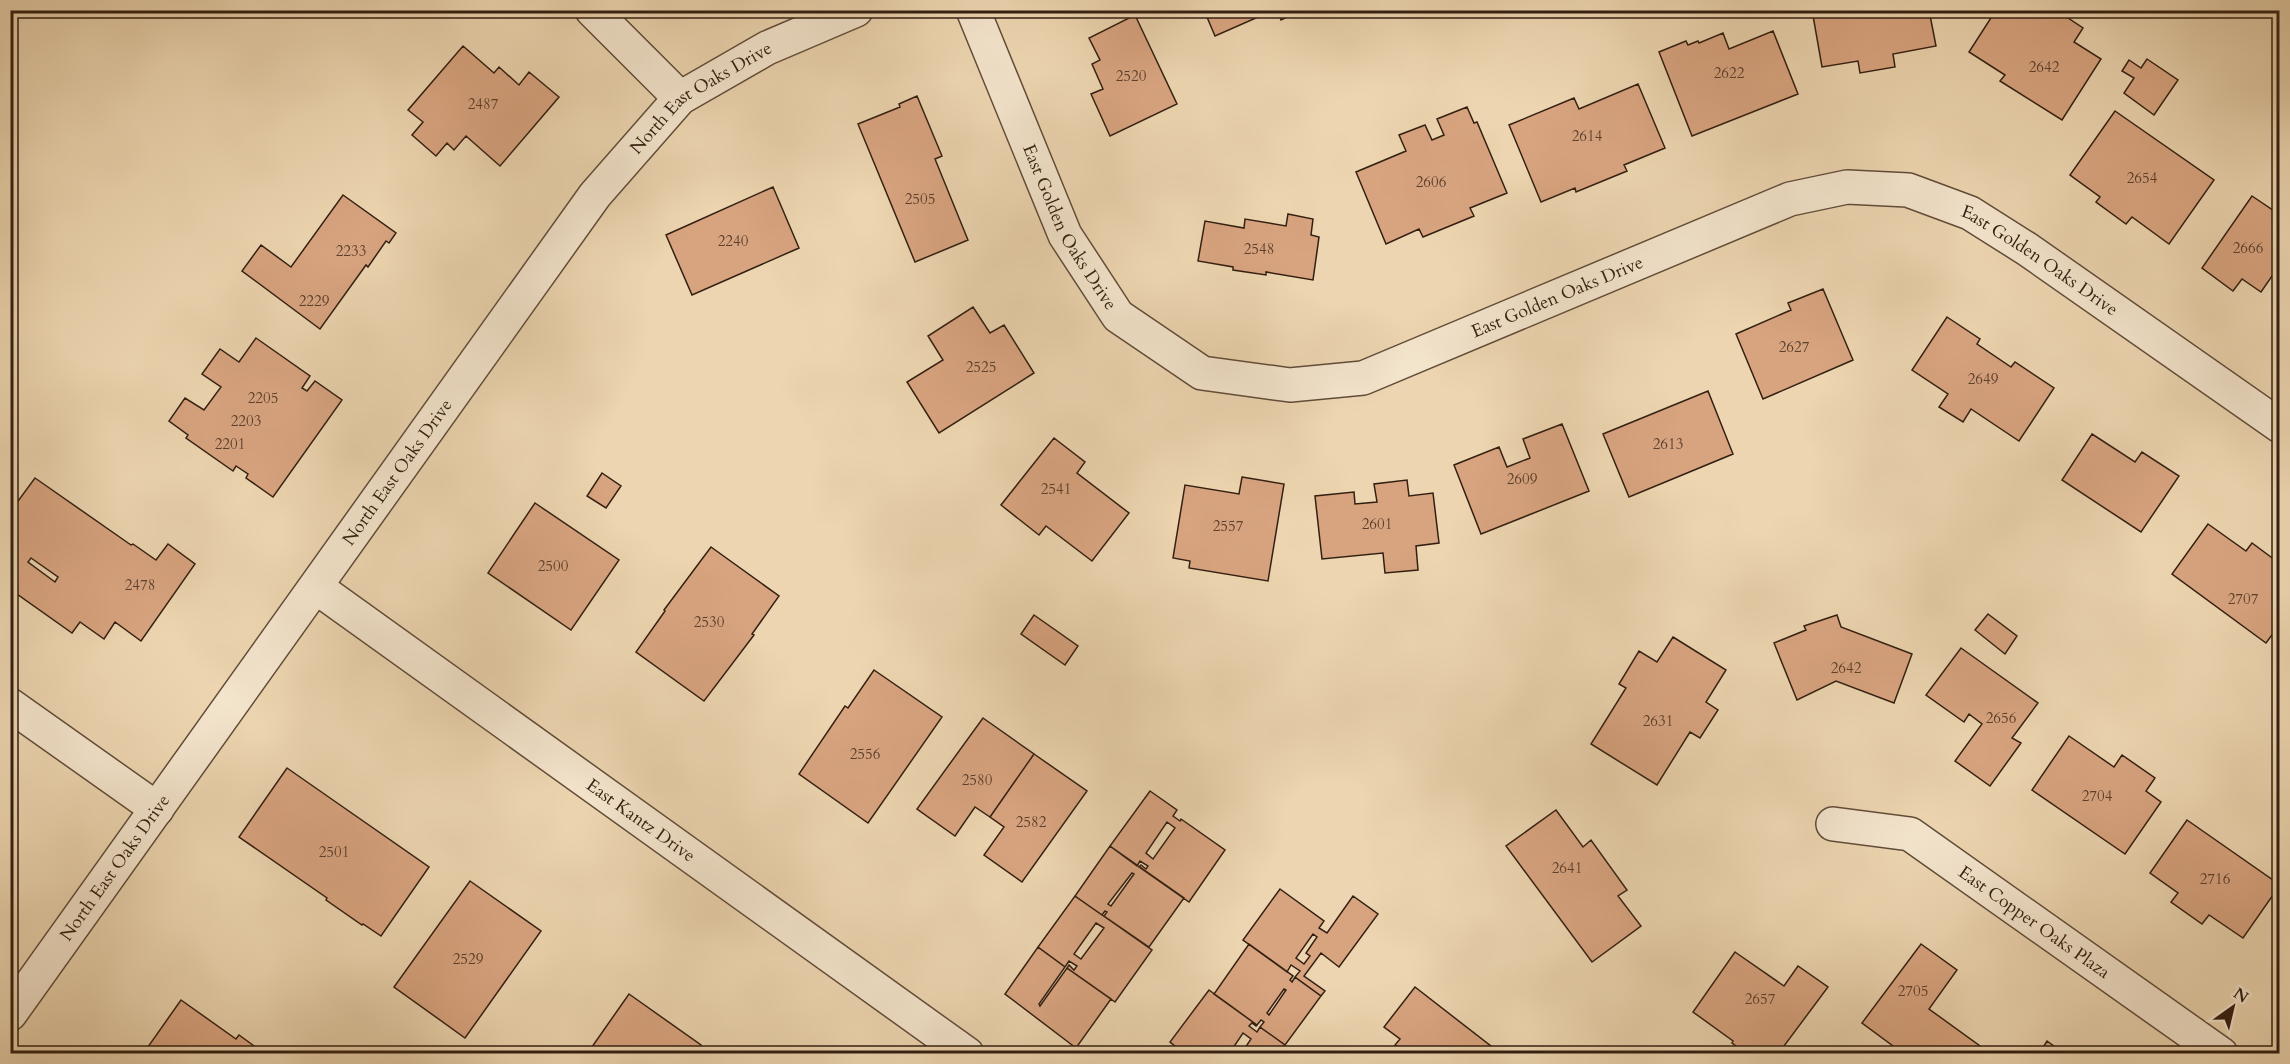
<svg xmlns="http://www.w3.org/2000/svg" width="2290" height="1064" font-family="Cardo,serif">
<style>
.building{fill:#d8a480;stroke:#331f11;stroke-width:1.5;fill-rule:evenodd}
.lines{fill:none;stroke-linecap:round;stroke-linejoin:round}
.minor-casing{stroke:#614c39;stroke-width:36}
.minor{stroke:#f3e4cc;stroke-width:33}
.labels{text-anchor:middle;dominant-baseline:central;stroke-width:4.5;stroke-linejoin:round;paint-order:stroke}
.number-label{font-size:15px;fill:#5c402d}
.street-label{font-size:18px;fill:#331f11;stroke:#f3e4cc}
</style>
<rect width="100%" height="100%" fill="#ecd5b0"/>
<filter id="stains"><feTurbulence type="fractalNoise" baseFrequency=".00333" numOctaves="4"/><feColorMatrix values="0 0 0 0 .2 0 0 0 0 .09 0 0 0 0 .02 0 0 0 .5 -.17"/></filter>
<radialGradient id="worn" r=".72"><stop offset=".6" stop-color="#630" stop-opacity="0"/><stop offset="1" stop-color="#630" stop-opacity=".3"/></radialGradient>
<path class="building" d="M 1204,10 L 1274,10 L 1215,36 Z
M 1277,10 L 1302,10 L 1281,20 Z
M 1812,10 L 1929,10 L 1936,46 L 1893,54 L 1895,67 L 1860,73 L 1858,61 L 1822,67 Z
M 1996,10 L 2056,10 L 2083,28 L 2074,42 L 2101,59 L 2062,120 L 2000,81 L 2005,75 L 1969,52 Z
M 1135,15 L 1177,104 L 1110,136 L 1091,94 L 1103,89 L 1092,64 L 1100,60 L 1089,38 Z
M 1773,31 L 1798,94 L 1692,136 L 1659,52 L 1686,41 L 1688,45 L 1698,41 L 1699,43 L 1723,33 L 1729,49 Z
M 463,46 L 494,73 L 499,67 L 519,85 L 529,72 L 559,97 L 500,166 L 466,136 L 454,150 L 447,143 L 436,156 L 412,135 L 423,122 L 408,110 Z
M 2147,59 L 2178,80 L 2154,115 L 2124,93 L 2134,78 L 2122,71 L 2129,60 L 2141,68 Z
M 1638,84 L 1665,148 L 1624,165 L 1627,171 L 1576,192 L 1575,188 L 1541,202 L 1509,125 L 1574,98 L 1579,109 Z
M 917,96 L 942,156 L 935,159 L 968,240 L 915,262 L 858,124 L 900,107 L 899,104 Z
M 1467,107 L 1474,123 L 1477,122 L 1507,193 L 1470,208 L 1474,216 L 1423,237 L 1419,229 L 1386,244 L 1356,172 L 1406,151 L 1399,135 L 1425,125 L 1432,140 L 1444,135 L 1437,119 Z
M 2115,111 L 2214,180 L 2169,244 L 2132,217 L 2126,224 L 2096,202 L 2100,197 L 2070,175 Z
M 773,187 L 799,248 L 692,295 L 666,235 Z
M 343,195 L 396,233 L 389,243 L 386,241 L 368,267 L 366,265 L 320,329 L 242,271 L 261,245 L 291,267 Z
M 2252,196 L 2280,215 L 2280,282 L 2272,276 L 2261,292 L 2242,279 L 2233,291 L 2202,268 Z
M 1288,214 L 1313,219 L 1311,235 L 1319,237 L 1313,280 L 1266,272 L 1266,275 L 1233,270 L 1233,267 L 1198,261 L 1205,221 L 1244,228 L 1245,219 L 1286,226 Z
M 1823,289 L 1853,360 L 1763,399 L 1736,334 L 1791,310 L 1788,303 Z
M 973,307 L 990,333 L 1004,325 L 1034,373 L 939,433 L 907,382 L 943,360 L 928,336 Z
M 1947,317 L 1980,339 L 1977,344 L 2011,367 L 2015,362 L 2054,388 L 2019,441 L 1971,409 L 1963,422 L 1939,407 L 1948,394 L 1912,370 Z
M 256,338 L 310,376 L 302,388 L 307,391 L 315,381 L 342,400 L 273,497 L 246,478 L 248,474 L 236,466 L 233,471 L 186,438 L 188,435 L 169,421 L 185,398 L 204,410 L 221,387 L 202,374 L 220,349 L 239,362 Z
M 1708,391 L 1733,454 L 1629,497 L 1603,434 Z
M 1562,424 L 1589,491 L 1481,534 L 1454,465 L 1499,447 L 1507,467 L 1530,458 L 1523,439 Z
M 2092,434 L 2135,462 L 2142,452 L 2179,476 L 2141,532 L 2062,480 Z
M 1054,438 L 1085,462 L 1077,473 L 1129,513 L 1092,561 L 1046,526 L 1039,535 L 1001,505 Z
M 602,473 L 621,486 L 606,508 L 587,496 Z
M 1242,477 L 1284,484 L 1268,581 L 1189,568 L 1190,561 L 1173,558 L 1185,485 L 1239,494 Z
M 35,478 L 131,545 L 133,544 L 156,560 L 168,544 L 195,564 L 141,641 L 115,622 L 104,639 L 80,622 L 72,633 L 10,589 L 10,512 ZM 31,558 L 58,577 L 55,582 L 28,562 Z
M 1407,480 L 1409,496 L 1433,493 L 1439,543 L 1416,546 L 1418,570 L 1385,573 L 1383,553 L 1322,559 L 1315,496 L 1354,492 L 1355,504 L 1377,502 L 1374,484 Z
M 535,503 L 619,560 L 571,630 L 488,573 Z
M 2208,524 L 2246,551 L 2252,543 L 2275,560 L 2280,554 L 2280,624 L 2266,643 L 2172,574 Z
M 711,547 L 779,596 L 752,634 L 754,635 L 704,701 L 636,652 L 665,611 L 664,610 Z
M 1988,614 L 2017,636 L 2005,654 L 1975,630 Z
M 1034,615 L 1078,646 L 1065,665 L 1021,634 Z
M 1837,615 L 1841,627 L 1912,654 L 1894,703 L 1836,681 L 1797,700 L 1774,643 L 1806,630 L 1804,626 Z
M 1673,637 L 1726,670 L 1706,702 L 1718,710 L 1700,738 L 1690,732 L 1657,785 L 1591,744 L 1626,688 L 1619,684 L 1639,651 L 1657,662 Z
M 1961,648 L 2038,703 L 2012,738 L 2021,743 L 1990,786 L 1955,761 L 1982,724 L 1969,714 L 1964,722 L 1926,695 Z
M 874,670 L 942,717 L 868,823 L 799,774 L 845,706 L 848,708 Z
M 983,718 L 1034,754 L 990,817 L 975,807 L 955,836 L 917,809 Z
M 2069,736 L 2114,767 L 2122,755 L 2155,778 L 2146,791 L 2161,802 L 2125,854 L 2032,790 Z
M 1034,754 L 1087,791 L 1022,882 L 984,855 L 1004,827 L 990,817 Z
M 287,768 L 429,867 L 381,936 L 363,924 L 362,925 L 326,900 L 327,898 L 239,837 Z
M 1150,791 L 1177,810 L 1173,816 L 1180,821 L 1181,819 L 1225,850 L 1189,902 L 1139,867 L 1141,865 L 1146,869 L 1148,866 L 1140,861 L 1137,866 L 1110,846 ZM 1167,822 L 1175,828 L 1153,859 L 1146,853 Z
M 1556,810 L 1583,847 L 1591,840 L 1627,890 L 1618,896 L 1641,926 L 1592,962 L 1506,846 Z
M 2187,820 L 2280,885 L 2243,938 L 2209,915 L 2202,924 L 2171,902 L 2178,893 L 2150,873 Z
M 1110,846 L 1184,898 L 1149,947 L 1104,916 L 1107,912 L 1105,911 L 1102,915 L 1075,896 ZM 1132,873 L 1134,874 L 1111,906 L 1108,904 Z
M 470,881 L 541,931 L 465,1038 L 394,987 Z
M 1280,889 L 1324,921 L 1319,928 L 1327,933 L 1353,896 L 1378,914 L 1339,967 L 1321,953 L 1304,976 L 1325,991 L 1321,996 L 1295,977 L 1300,971 L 1291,965 L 1287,972 L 1243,940 ZM 1313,934 L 1317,937 L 1306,953 L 1310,956 L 1304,964 L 1296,958 Z
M 1075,896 L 1152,950 L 1115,1002 L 1067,968 L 1069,965 L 1074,970 L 1077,966 L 1069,961 L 1065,967 L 1038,947 ZM 1096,923 L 1104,928 L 1081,959 L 1074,954 Z
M 1249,944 L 1293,976 L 1290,980 L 1292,982 L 1295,977 L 1321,996 L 1285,1045 L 1260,1027 L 1264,1022 L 1261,1020 L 1257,1025 L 1214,994 ZM 1284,989 L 1286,990 L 1269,1015 L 1267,1013 Z
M 1921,944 L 1957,970 L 1929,1009 L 1980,1046 L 1975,1054 L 1904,1054 L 1862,1023 Z
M 1038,947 L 1065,967 L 1039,1004 L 1040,1006 L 1067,968 L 1111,999 L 1076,1048 L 1005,994 Z
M 1735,952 L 1784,986 L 1798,966 L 1828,987 L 1778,1054 L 1747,1054 L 1732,1043 L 1733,1041 L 1693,1012 Z
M 1415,987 L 1496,1050 L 1493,1054 L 1407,1054 L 1395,1045 L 1400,1039 L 1384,1027 Z
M 1209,990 L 1257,1025 L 1256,1026 L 1252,1023 L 1249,1026 L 1257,1032 L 1260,1027 L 1285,1045 L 1279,1054 L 1241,1054 L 1251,1039 L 1243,1033 L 1229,1054 L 1185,1054 L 1170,1042 Z
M 629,994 L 701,1045 L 695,1054 L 587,1054 Z
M 181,1000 L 236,1039 L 239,1035 L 265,1054 L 143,1054 Z
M 2047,1041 L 2065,1054 L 2039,1054 Z"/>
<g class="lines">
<g class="minor-casing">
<g id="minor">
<path d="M 592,10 L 680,98"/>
<path id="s1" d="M 973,10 L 1065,235 L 1118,316 L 1202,373 L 1290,385 L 1363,378 L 1790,199 L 1847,187 L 1908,190 L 1970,213 L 2027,249 L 2280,426"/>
<path id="s2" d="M 316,587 L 967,1054"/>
<path d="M 10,705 L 157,809"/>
<path id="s3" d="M 1833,824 L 1910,834 L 2221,1054"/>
<path id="s4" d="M 10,1014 L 595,195 L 680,98 L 767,48 L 856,10"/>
</g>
</g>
<use href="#minor" class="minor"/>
</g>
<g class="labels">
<g class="number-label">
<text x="2044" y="67">2642</text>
<text x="1729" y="73">2622</text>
<text x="1131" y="76">2520</text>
<text x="483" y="104">2487</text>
<text x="1587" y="136">2614</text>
<text x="2142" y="178">2654</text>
<text x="1431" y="182">2606</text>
<text x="920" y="199">2505</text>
<text x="733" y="241">2240</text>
<text x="2248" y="248">2666</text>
<text x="1259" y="249">2548</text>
<text x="351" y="251">2233</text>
<text x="314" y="301">2229</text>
<text x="1794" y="347">2627</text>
<text x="981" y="367">2525</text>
<text x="1983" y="379">2649</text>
<text x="263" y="398">2205</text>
<text x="246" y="421">2203</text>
<text x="230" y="444">2201</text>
<text x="1668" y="444">2613</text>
<text x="1522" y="479">2609</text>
<text x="1056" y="489">2541</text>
<text x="1377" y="524">2601</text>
<text x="1228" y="526">2557</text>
<text x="553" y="566">2500</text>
<text x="140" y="585">2478</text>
<text x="2243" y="599">2707</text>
<text x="709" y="622">2530</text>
<text x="1846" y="668">2642</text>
<text x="2001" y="718">2656</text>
<text x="1658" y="721">2631</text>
<text x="865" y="754">2556</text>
<text x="977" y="780">2580</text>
<text x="2097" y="796">2704</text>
<text x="1031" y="822">2582</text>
<text x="334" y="852">2501</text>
<text x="1567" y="868">2641</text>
<text x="2215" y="879">2716</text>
<text x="468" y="959">2529</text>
<text x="1913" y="991">2705</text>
<text x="1760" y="999">2657</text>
</g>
<g class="street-label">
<text stroke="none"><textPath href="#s4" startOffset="1152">North East Oaks Drive</textPath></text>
<text stroke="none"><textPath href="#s1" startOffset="238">East Golden Oaks Drive</textPath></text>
<text stroke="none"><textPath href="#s1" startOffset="1336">East Golden Oaks Drive</textPath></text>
<text stroke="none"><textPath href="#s1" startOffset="814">East Golden Oaks Drive</textPath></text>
<text stroke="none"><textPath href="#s4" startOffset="666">North East Oaks Drive</textPath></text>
<text stroke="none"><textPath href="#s2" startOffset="400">East Kantz Drive</textPath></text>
<text stroke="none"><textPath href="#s4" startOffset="180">North East Oaks Drive</textPath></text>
<text stroke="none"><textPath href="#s3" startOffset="230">East Copper Oaks Plaza</textPath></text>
</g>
</g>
<rect width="2290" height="1064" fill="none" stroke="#ecd5b0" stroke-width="36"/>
<rect x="12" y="12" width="2266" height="1040" fill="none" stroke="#331f11" stroke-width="3"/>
<rect x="18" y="18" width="2254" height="1028" fill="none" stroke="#331f11" stroke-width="1.5"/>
<g transform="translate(2233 1007) rotate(34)" stroke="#f3e4cc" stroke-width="4.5" paint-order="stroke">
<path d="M0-4.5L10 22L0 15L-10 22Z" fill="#331f11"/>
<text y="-9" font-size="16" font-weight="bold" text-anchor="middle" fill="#331f11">N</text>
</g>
<rect width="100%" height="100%" filter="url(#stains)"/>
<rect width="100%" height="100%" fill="url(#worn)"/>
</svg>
